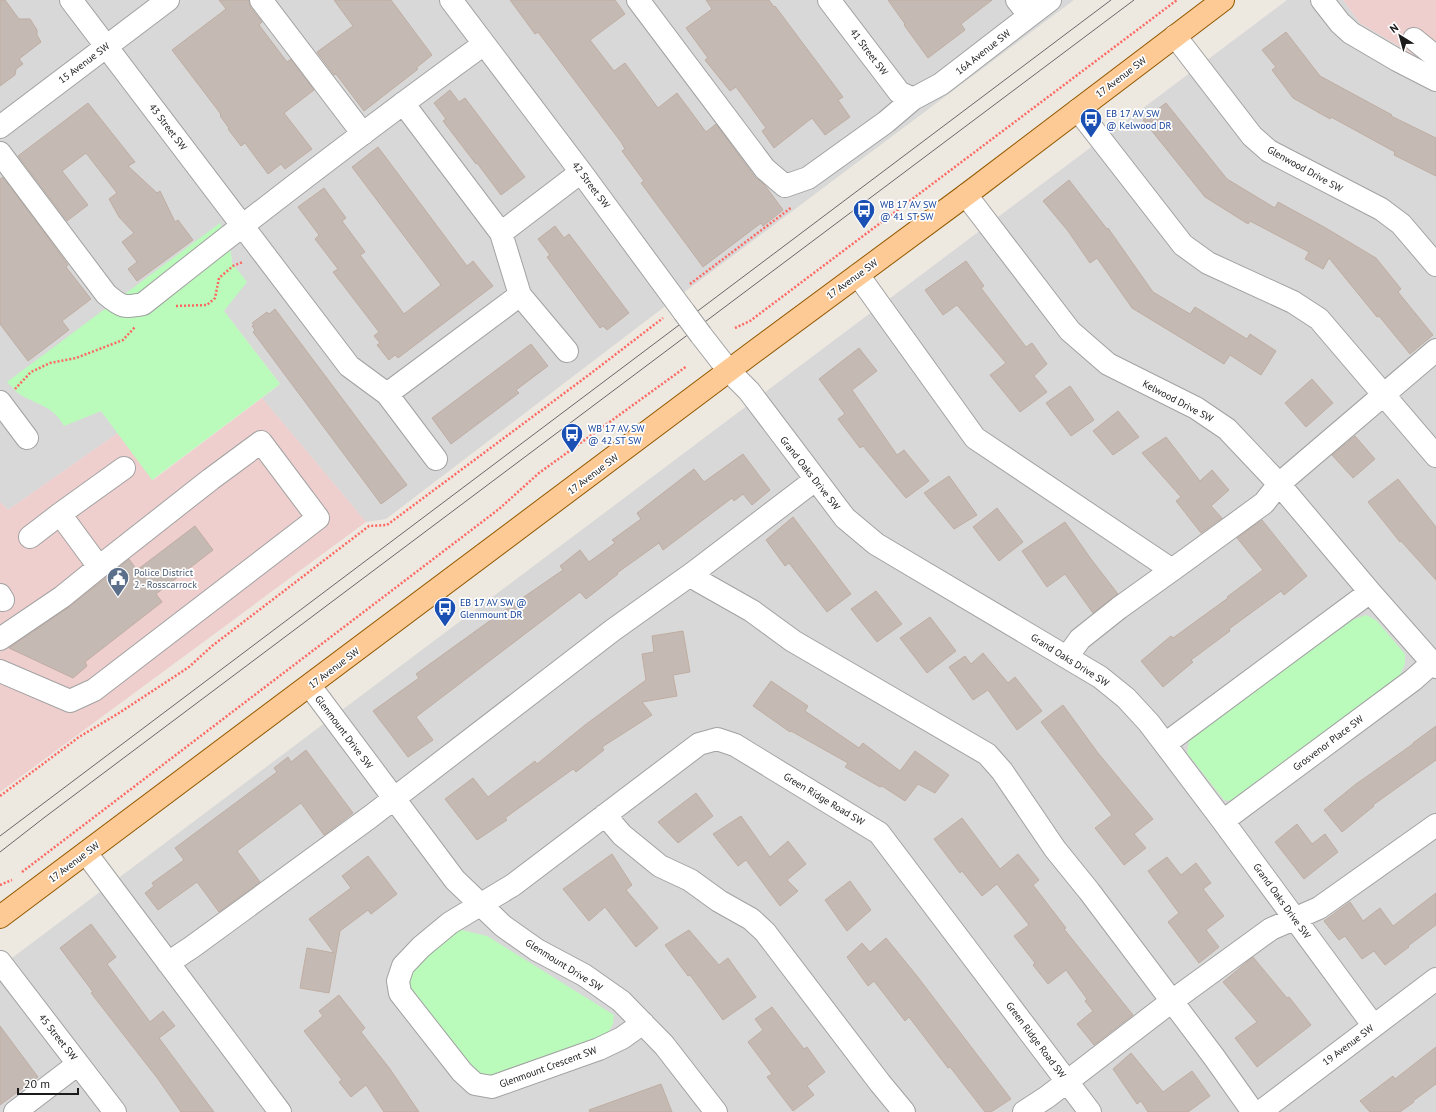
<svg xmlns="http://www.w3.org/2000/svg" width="1436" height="1112" font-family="'PT Sans',sans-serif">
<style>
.residential{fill:#d9d8d8}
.commercial{fill:#efcece}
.park{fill:#bafabb}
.building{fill:#c4bab3;stroke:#bfada2}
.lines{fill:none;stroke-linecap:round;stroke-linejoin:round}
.minor-casing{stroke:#a2a2a2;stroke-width:24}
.major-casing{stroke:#925900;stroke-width:24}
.path{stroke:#fc6962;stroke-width:2.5;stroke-dasharray:2 2;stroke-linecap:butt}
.minor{stroke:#fff;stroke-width:22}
.major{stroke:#fdca95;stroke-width:22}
.tram{stroke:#696969;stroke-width:1}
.minor-bridge-casing{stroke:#a2a2a2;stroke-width:24;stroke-linecap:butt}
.minor-bridge{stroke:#fff;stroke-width:22}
.labels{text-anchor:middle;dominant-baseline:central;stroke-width:3.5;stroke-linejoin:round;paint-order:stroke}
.street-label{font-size:10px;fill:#1b1b1b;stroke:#fff}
.transit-label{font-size:10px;fill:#164399;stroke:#fff;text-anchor:start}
.service-label{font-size:10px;fill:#4e5e75;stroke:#fff;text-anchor:start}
</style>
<rect width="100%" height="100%" fill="#ede8e0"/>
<path class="residential" d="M 0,0 L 1074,0 L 651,317 L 386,519 L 366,522 L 262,398 L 280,384 L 224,311 L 238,272 L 232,263 L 230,246 L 20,394 L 50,409 L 58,416 L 101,411 L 118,433 L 8,510 L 0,502 Z
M 1287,0 L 1343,0 L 1360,23 L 1436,68 L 1436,1112 L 0,1112 L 0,967 Z"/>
<path class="commercial" d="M 1343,0 L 1436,0 L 1436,68 L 1360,23 Z
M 262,398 L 366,522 L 0,792 L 0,502 L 8,510 L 118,433 L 153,480 Z"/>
<path class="park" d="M 220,223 L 230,246 L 232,263 L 247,282 L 224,311 L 280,384 L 152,480 L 101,411 L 64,426 C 53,406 40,406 21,395 C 16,392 12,387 7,382 Z
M 1366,615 L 1376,620 L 1405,654 L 1405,664 L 1400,675 L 1237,799 L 1232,801 L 1224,800 L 1187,753 L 1189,740 L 1352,620 Z
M 457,929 L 487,936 L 614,1015 L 613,1024 L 608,1033 L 487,1079 L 476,1075 L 408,986 L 409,975 L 425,956 Z"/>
<path class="building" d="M 0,0 L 5,0 L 19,19 L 30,19 L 37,30 L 37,35 L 41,42 L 19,59 L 23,64 L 16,69 L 15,75 L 0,86 Z
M 219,0 L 249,0 L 251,8 L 262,22 L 259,25 L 287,62 L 291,59 L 314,90 L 284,113 L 312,149 L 285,169 L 281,164 L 268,174 L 245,143 L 241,146 L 228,129 L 229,128 L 220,116 L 221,116 L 220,113 L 172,50 L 226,9 Z
M 334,0 L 391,0 L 432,55 L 416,68 L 418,69 L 364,111 L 336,74 L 334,75 L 317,52 L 353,26 Z
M 510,0 L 615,0 L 625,14 L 590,40 L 614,71 L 625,63 L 658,108 L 677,93 L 706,132 L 716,124 L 755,177 L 764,184 L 783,210 L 763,226 L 761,223 L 703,267 L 641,183 L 644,181 L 622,151 L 625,149 L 621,142 L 538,32 L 535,34 Z
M 706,0 L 769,0 L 774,7 L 775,6 L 843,97 L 838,100 L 850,117 L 825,135 L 812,118 L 774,148 L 762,131 L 766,128 L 736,87 L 730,91 L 705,60 L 708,58 L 686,28 L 712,9 Z
M 888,0 L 992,0 L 961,24 L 965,30 L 928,58 L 904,25 L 905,24 Z
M 1286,32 L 1320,76 L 1392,115 L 1391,116 L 1436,138 L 1436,176 L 1394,155 L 1395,152 L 1331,117 L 1330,119 L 1293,98 L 1272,70 L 1276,67 L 1262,50 Z
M 450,90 L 459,102 L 465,98 L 525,177 L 501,195 L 477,163 L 476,164 L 443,121 L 446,119 L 434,103 Z
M 88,103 L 135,162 L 128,166 L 157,193 L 160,191 L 175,222 L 178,220 L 193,240 L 137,281 L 128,269 L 137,262 L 122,242 L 134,233 L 119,217 L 109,199 L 117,193 L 86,153 L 62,171 L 88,205 L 67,221 L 18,156 Z
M 1166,103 L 1227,179 L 1275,208 L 1278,202 L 1324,227 L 1376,258 L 1401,289 L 1398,292 L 1433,335 L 1410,354 L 1379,316 L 1377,317 L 1329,258 L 1323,269 L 1305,259 L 1309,252 L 1250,221 L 1248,224 L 1205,197 L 1143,120 Z
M 378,147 L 467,266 L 473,261 L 493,286 L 398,358 L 395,355 L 389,360 L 377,345 L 380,343 L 374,336 L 379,332 L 333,272 L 338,269 L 315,239 L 319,235 L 298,207 L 324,188 L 346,218 L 342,221 L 365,252 L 360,255 L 404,314 L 441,285 L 352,167 Z
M 3,177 L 47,236 L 68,265 L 66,267 L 91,299 L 62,321 L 69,330 L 28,361 L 0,324 L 0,179 Z
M 1069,180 L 1107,229 L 1108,228 L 1153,292 L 1190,314 L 1195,307 L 1247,339 L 1250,334 L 1276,351 L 1261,375 L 1230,355 L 1224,364 L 1132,308 L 1097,258 L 1090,263 L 1068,231 L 1043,201 Z
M 555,226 L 564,238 L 569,234 L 629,313 L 607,330 L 603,326 L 600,328 L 547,257 L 550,255 L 538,239 Z
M 966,261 L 984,286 L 981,288 L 1026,347 L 1032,343 L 1047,364 L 1034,376 L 1047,392 L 1020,412 L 990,375 L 1006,363 L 957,305 L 943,315 L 925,290 Z
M 275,309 L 407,485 L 381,504 L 253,332 L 255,330 L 252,326 L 254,325 L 252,323 L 267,312 L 269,314 Z
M 531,344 L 548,366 L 516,390 L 519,393 L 451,444 L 432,418 Z
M 859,348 L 877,371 L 852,390 L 897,455 L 904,450 L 929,481 L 906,498 L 863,446 L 860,448 L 838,419 L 845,414 L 819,379 Z
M 1312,379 L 1333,403 L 1306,427 L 1285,403 Z
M 1070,386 L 1094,420 L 1071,436 L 1046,403 Z
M 1118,411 L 1139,437 L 1113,455 L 1093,431 Z
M 1355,436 L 1375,459 L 1353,478 L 1332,455 Z
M 1166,437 L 1200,481 L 1212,470 L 1229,490 L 1211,506 L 1222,518 L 1201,533 L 1176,501 L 1181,497 L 1142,453 Z
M 743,454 L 770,490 L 752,505 L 743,494 L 734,501 L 732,498 L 663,550 L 659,543 L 617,573 L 618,574 L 586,599 L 580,592 L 416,717 L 433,740 L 408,757 L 373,711 L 419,678 L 416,674 L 502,612 L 563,570 L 560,566 L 580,550 L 589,562 L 615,543 L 612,540 L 641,519 L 637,513 L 694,469 L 704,482 Z
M 949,476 L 977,515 L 954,529 L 924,493 Z
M 1398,479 L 1436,527 L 1436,580 L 1401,541 L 1400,542 L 1368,502 Z
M 997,508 L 1023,542 L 999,561 L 973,527 Z
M 793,517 L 851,594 L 827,612 L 789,563 L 785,566 L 766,540 Z
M 1262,520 L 1307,576 L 1284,595 L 1281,591 L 1229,629 L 1230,631 L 1191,660 L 1193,662 L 1163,687 L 1141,661 L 1171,636 L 1173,638 L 1228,598 L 1227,597 L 1263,570 L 1237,538 Z
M 1065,522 L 1091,559 L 1118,594 L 1093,613 L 1065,574 L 1047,587 L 1022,551 Z
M 195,526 L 213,550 L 156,594 L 162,602 L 85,662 L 87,666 L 73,678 L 9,648 L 69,607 L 129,559 L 137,570 Z
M 876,591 L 902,624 L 877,642 L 851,609 Z
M 930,617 L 956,651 L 927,673 L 900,638 Z
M 683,631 L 690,672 L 673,675 L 677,696 L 642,702 L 652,715 L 602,747 L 604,750 L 576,772 L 573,769 L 505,818 L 507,820 L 477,840 L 445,799 L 473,778 L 488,797 L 535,761 L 537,764 L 585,725 L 646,680 L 642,654 L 654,652 L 652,636 Z
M 983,653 L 1008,683 L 1015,677 L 1042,711 L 1017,730 L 988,690 L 973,700 L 949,667 L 965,656 L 971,664 Z
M 771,681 L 808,706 L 805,711 L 859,748 L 863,743 L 900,771 L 915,751 L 949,775 L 935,793 L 918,784 L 905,801 L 882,786 L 880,787 L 845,767 L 848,763 L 791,731 L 790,732 L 753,706 Z
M 1063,705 L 1098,753 L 1153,819 L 1134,834 L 1146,848 L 1124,865 L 1095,828 L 1112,815 L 1041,722 Z
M 1436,726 L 1436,760 L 1373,805 L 1374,806 L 1342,832 L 1324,810 L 1356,784 L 1413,744 L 1413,743 Z
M 306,750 L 353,813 L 324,835 L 301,803 L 237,851 L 260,882 L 219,912 L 197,882 L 158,910 L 145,893 L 154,886 L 152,883 L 184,860 L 175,848 L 277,772 L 274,768 L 288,757 L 291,762 Z
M 696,793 L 713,816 L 678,843 L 658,822 Z
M 741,816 L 770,857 L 788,841 L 806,864 L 787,880 L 798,891 L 780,906 L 746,860 L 738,866 L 713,834 Z
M 962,818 L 1000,869 L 1018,854 L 1039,880 L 1033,885 L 1066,928 L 1064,929 L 1133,1015 L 1094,1045 L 1077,1024 L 1093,1011 L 1085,1001 L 1087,999 L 1066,970 L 1048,984 L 1033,965 L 1035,963 L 1014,936 L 1029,925 L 997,884 L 982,896 L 962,871 L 960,873 L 934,839 Z
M 1297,824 L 1312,844 L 1325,834 L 1338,852 L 1304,879 L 1275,842 Z
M 612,854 L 632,885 L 626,890 L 658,928 L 636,947 L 605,907 L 589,921 L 563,889 Z
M 368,856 L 397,894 L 371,914 L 368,910 L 340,931 L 329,993 L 300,988 L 307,948 L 334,953 L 309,919 L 351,888 L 342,876 Z
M 1167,857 L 1181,875 L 1196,863 L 1211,883 L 1203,889 L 1224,916 L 1206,930 L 1219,947 L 1199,963 L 1168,922 L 1179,913 L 1148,871 Z
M 850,881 L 871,910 L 847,931 L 825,900 Z
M 1436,893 L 1436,925 L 1408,946 L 1409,947 L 1385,965 L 1374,951 L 1362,959 L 1345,936 L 1339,940 L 1324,921 L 1350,902 L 1363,921 L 1380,908 L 1393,926 Z
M 91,924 L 116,957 L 107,964 L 150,1022 L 163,1011 L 175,1026 L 159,1038 L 214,1112 L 181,1112 L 158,1079 L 91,993 L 93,992 L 60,948 Z
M 689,930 L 719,965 L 728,958 L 756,997 L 723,1020 L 690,975 L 688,976 L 665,945 Z
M 886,938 L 917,976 L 1011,1099 L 991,1112 L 985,1112 L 950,1067 L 948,1068 L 909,1017 L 905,1021 L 874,981 L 868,986 L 847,957 L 862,943 L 870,952 Z
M 1253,957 L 1287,998 L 1289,997 L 1311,1025 L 1257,1067 L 1235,1038 L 1257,1022 L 1223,982 Z
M 339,995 L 365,1028 L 361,1032 L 390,1069 L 419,1112 L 384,1112 L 366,1085 L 351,1097 L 339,1082 L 342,1080 L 304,1031 L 323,1016 L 319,1011 Z
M 772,1007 L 804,1049 L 807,1047 L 825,1072 L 807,1086 L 814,1095 L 793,1111 L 767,1077 L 772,1074 L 748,1042 L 763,1030 L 755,1019 Z
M 0,1026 L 38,1077 L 0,1105 Z
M 1436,1047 L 1436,1084 L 1413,1101 L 1414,1102 L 1400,1112 L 1370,1112 L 1360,1101 L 1393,1076 L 1395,1079 Z
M 1131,1053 L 1163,1092 L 1192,1071 L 1210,1096 L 1188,1112 L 1148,1112 L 1141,1101 L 1137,1104 L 1113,1069 Z
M 661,1084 L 672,1112 L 590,1112 L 589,1110 Z"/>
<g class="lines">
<g class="minor-casing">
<path id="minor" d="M 71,0 L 349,366 L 387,394 L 436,459
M 261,0 L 363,134
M 451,0 L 581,172 L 684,312
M 638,0 L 765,169 L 785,186 L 808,178 L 886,122 L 913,99 L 941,84 L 1050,0
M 829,0 L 899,92 L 913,99
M 1017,0 L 1029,15
M 1322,0 L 1340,23 L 1351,33 L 1397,60 L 1436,80
M 1175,36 L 1252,136 L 1269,151 L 1381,209 L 1401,224 L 1436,265
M 1414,39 L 1436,57
M 403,103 L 501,233 L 520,295 L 567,351
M 1078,110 L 1183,245 L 1208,263 L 1293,302 L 1319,319 L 1436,456
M 0,127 L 168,0
M 0,153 L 106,294 C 121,307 124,308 143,304 C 255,215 368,128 484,44
M 966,195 L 1070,331 L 1108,364 L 1196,408 L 1227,429 L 1279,484 L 1370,592 L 1436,667
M 501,233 L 581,172
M 858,275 L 975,438 L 1172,570 L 1119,608 L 1080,639 L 1067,657
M 701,335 L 729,371 L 749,391 L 845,518 L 876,544 L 1100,677 L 1126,698 L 1149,723 L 1223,821 L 1373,1025
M 387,394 L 520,295
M 0,402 L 27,438
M 60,514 L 124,468
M 1172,570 L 1264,503 L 1279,484 L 1436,350
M 693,573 L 699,581 L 752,611 L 793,641 L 987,754 L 1002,771 L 1055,849 L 1089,891 L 1214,1057 L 1253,1112
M 0,595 L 3,600
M 0,639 L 62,597 L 99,567
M 0,671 L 70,701 L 94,690 L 318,518 L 261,442 L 211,479 L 99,567 L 60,514 L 30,537
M 310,686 L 455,880 L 503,926 L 537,950 L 584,975 L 621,1001 L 664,1045 L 716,1112
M 1165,744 L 1370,592
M 605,815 L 622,835 L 660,866 L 690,880 L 719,901 L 751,919 L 765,932 L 880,1083 L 904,1112
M 1223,821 L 1413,680 L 1432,663
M 86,853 L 280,1112
M 0,962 L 115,1112
M 168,963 L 192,947 L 370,817 L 613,630 L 693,573 L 815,480
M 643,1023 L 622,1038 L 599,1049 L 492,1087 L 475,1084 L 462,1072 L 400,993 L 398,981 L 403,966 L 421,947 L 450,923 L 513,885 L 699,744 L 717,739 L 735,745 L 879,833 L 1090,1112
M 15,1112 L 78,1064
M 1024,1112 L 1047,1097 L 1172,1001 L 1271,929 L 1319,908 L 1436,825
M 1260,1112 L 1436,979"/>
</g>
<g class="major-casing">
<path id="major" d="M 0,917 L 751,354 L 966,195 L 1223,0"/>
</g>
<path class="path" d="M 690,284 L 792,207
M 176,306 L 207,305 L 215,298 L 219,278 L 233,266 L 243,262
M 735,328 L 750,321 L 1177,0
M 15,389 L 31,372 L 50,363 L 76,358 L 123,340 L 135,327
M 0,796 L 79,737 L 119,713 L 189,667 L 212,646 L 369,526 L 387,525 L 590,374 L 663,318
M 22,872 L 499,509 L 539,473 L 687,366
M 0,885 L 12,880"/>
<use href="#minor" class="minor"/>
<use href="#major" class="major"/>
<path class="tram" d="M 0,836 L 1111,0
M 0,852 L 45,817 L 1134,0"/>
<g class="minor-bridge-casing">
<path id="minor-bridge" d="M 684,312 L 701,335"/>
</g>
<use href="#minor-bridge" class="minor-bridge"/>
</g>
<defs>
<g id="bus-pin" transform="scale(1.15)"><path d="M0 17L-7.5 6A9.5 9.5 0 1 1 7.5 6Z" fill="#1a4fb4" stroke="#fff"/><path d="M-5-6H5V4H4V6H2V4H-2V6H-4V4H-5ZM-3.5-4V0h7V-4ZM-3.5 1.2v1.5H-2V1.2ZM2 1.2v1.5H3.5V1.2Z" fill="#fff"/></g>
<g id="civic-pin" transform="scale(1.15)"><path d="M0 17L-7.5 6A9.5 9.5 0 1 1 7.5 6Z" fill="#5c6f8a" stroke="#fff"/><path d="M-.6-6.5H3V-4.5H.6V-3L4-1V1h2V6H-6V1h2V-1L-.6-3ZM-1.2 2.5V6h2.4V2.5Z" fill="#fff"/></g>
</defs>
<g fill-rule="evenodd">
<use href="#bus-pin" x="1091" y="119"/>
<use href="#bus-pin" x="864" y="210"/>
<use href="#bus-pin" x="572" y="434"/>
<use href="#civic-pin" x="118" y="578"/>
<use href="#bus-pin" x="445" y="608"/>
</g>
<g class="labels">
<g class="street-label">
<text transform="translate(869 52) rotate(53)">41 Street SW</text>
<text transform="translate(983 52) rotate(-38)">16A Avenue SW</text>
<text transform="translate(84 63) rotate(-37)">15 Avenue SW</text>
<text transform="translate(1121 77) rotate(-37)">17 Avenue SW</text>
<text transform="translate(168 127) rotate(53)">43 Street SW</text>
<text transform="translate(1305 169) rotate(29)">Glenwood Drive SW</text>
<text transform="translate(591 185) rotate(53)">42 Street SW</text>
<text transform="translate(852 279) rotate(-36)">17 Avenue SW</text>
<text transform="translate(1178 401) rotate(28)">Kelwood Drive SW</text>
<text transform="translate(810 473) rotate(52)">Grand Oaks Drive SW</text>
<text transform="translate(593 474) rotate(-37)">17 Avenue SW</text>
<text transform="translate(1070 660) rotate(32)">Grand Oaks Drive SW</text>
<text transform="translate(334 668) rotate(-37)">17 Avenue SW</text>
<text transform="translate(344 732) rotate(53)">Glenmount Drive SW</text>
<text transform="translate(1328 743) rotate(-37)">Grosvenor Place SW</text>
<text transform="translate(824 799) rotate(31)">Green Ridge Road SW</text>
<text transform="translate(74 862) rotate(-37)">17 Avenue SW</text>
<text transform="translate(1282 901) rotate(54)">Grand Oaks Drive SW</text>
<text transform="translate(564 965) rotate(32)">Glenmount Drive SW</text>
<text transform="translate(58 1037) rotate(52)">45 Street SW</text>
<text transform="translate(1036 1040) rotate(53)">Green Ridge Road SW</text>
<text transform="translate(1348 1045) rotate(-37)">19 Avenue SW</text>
<text transform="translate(548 1067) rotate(-20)">Glenmount Crescent SW</text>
</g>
<g class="transit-label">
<text x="1106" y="113">EB 17 AV SW<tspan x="1106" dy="12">@ Kelwood DR</tspan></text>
<text x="880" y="204">WB 17 AV SW<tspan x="880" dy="12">@ 41 ST SW</tspan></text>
<text x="588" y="428">WB 17 AV SW<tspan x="588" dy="12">@ 42 ST SW</tspan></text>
<text x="460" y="602">EB 17 AV SW @<tspan x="460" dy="12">Glenmount DR</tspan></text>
</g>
<g class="service-label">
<text x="134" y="572">Police District<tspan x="134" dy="12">2 - Rosscarrock</tspan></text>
</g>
</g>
<g transform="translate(1400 36) rotate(323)" stroke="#ffffff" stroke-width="3" paint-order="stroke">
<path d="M0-3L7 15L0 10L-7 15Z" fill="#1b1b1b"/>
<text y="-6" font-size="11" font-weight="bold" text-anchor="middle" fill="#1b1b1b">N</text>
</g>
<path d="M18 1088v6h60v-6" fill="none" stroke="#1b1b1b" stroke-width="2"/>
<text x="24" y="1088" font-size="12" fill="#1b1b1b" stroke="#ffffff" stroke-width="3" paint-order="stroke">20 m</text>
</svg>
